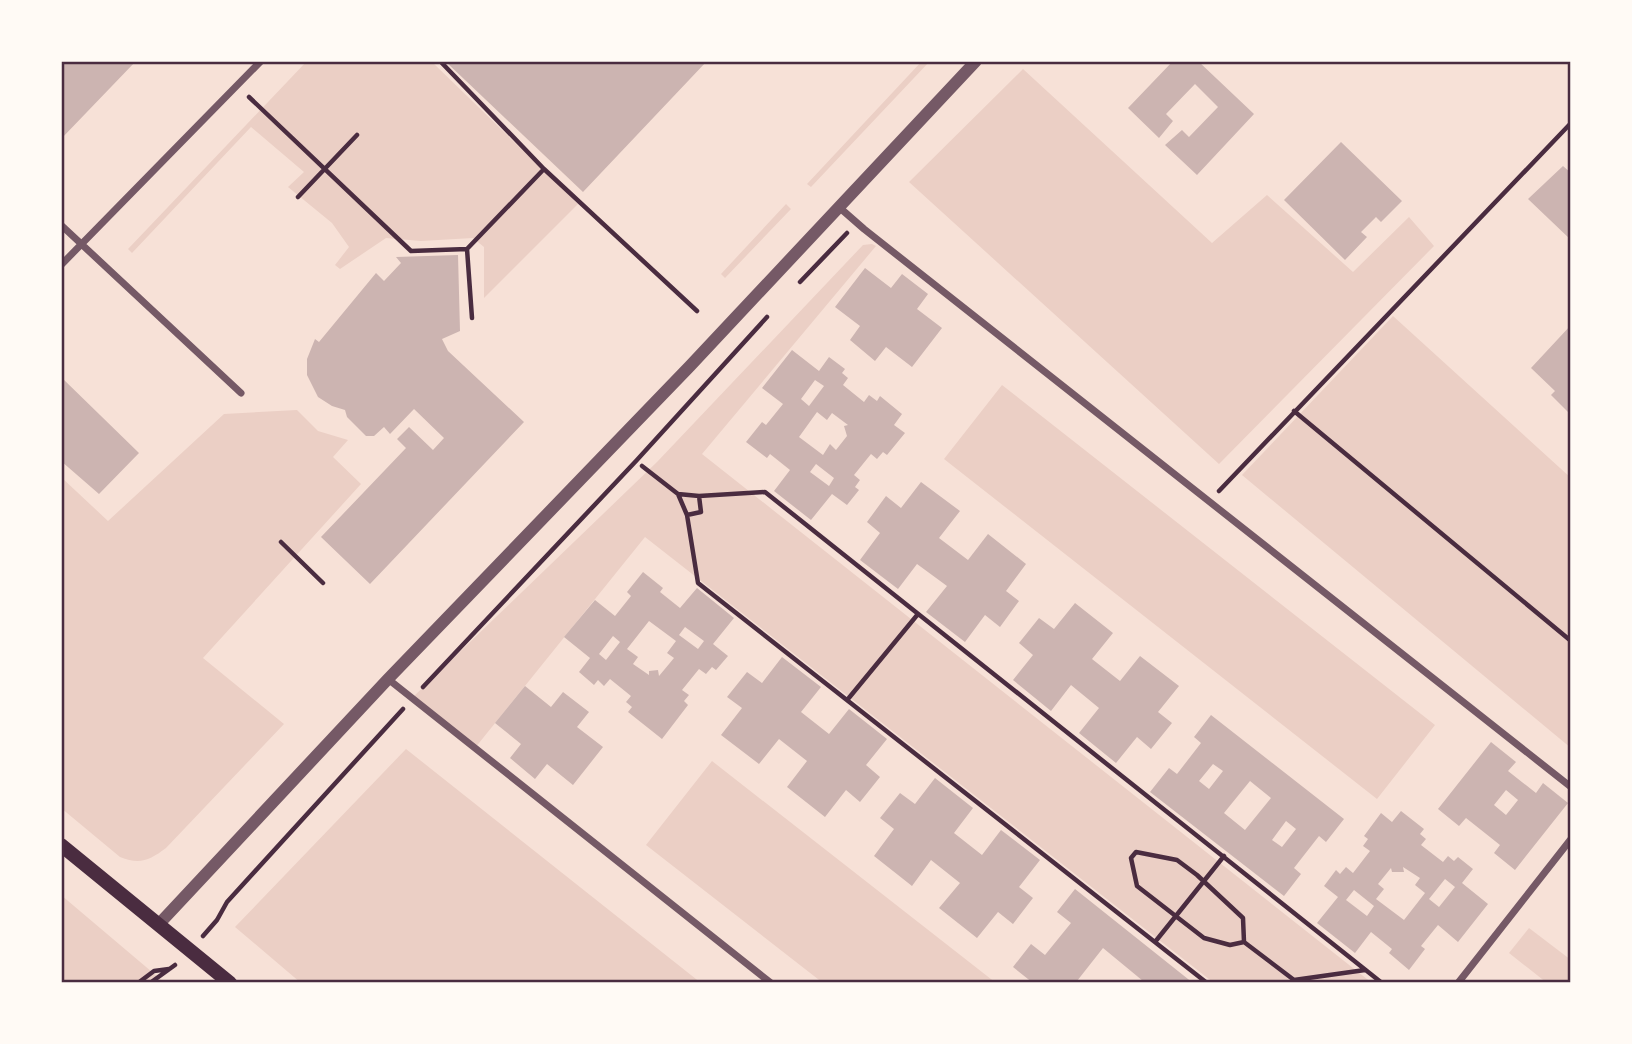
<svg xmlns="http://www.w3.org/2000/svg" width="1632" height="1044" font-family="Overpass,sans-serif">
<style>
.green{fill:#ebcfc5}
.building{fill:#ccb4b1;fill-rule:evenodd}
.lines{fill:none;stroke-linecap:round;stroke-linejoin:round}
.path{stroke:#4a2c40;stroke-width:4.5}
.minor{stroke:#755966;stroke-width:7}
.tertiary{stroke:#755966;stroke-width:12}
.secondary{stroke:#4a2c40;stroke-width:14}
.neatline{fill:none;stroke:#4a2c40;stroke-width:2.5}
</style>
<rect width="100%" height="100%" fill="#f7e1d7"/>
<path class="green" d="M 307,61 L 431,61 L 578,204 L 484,298 L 484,247 L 473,238 L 421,241 L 386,238 L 340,269 L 335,265 L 349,247 L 332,223 L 288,187 L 304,172 L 251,127 L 132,253 L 128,249 Z
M 922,61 L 930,61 L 811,187 L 807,184 Z
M 1023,69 L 1212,243 L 1267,195 L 1353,272 L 1409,217 L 1434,246 L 1219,464 L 909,182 Z
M 786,204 L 791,209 L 725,278 L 721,274 Z
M 872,244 L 876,246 L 702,454 L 1372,983 L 1214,983 L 645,537 L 475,748 L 412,698 L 657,462 L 863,245 Z
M 1393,316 L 1571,478 L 1571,748 L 1242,475 Z
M 1002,385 L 1435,725 L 1377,799 L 944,459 Z
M 297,410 L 318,431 L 348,440 L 333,457 L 361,484 L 203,658 L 284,724 L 166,848 C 150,860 140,865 120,857 L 61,808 L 61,477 L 108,521 L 224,414 Z
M 406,749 L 701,983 L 301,983 L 235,927 Z
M 712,761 L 996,983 L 823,983 L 646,845 Z
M 61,895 L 165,983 L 61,983 Z
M 1529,928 L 1571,960 L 1571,983 L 1547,983 L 1509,953 Z"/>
<path class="building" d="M 61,61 L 136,61 L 61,139 Z
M 445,61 L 707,61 L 583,192 Z
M 1173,61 L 1198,61 L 1254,114 L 1197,175 L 1165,145 L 1182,130 L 1189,137 L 1218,107 L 1195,84 L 1166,114 L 1173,121 L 1159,138 L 1128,108 Z
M 1341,142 L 1402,201 L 1381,222 L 1376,217 L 1361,232 L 1367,237 L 1345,260 L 1284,200 Z
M 1563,166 L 1571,173 L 1571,240 L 1528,199 Z
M 458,255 L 460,331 L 442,339 L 448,351 L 524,422 L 370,584 L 321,537 L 406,448 L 397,439 L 409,427 L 433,450 L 444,438 L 414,409 L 390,434 L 384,427 L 374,436 L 366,436 L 347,417 L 345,410 L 332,406 L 318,397 L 307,375 L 307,359 L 315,339 L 319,342 L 376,273 L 384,281 L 401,263 L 396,257 Z
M 865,268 L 891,288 L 902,274 L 928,294 L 917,309 L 942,328 L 912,367 L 886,347 L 875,361 L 850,340 L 860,326 L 835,307 Z
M 1571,325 L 1571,420 L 1568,417 L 1570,414 L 1551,395 L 1555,391 L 1531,368 Z
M 792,350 L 819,371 L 829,357 L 845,369 L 842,373 L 848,378 L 843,385 L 864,402 L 869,395 L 877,401 L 880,396 L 902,414 L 894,425 L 905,433 L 887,455 L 883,452 L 877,459 L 871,454 L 854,475 L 860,480 L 855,487 L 859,490 L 847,505 L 832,494 L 811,520 L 774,491 L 790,470 L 770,454 L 767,458 L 746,442 L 762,422 L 766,425 L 783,404 L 762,388 ZM 815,380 L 824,386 L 809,406 L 801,399 ZM 817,412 L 827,420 L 832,413 L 848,425 L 844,426 L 847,436 L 836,450 L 830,444 L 823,455 L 799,437 ZM 816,464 L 834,478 L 829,486 L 810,472 Z
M 61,377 L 139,453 L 99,494 L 61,461 Z
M 921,482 L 960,511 L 939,538 L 968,560 L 988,534 L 1026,564 L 1006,591 L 1019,601 L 1000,627 L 985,615 L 965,642 L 926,612 L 947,586 L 917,564 L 898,589 L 860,560 L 880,533 L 867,522 L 886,496 L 901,508 Z
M 643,572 L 663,588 L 660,592 L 680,608 L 697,588 L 734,618 L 713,644 L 728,656 L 716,670 L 712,667 L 706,674 L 699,669 L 682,690 L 689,695 L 684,701 L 688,705 L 662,739 L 628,712 L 632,707 L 626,702 L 631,696 L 610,679 L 604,686 L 598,680 L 594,685 L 579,672 L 590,658 L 564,637 L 595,600 L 615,616 L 631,596 L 627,592 ZM 649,621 L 676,641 L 667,653 L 674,658 L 659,676 L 658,670 L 649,671 L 649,675 L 633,664 L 638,657 L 627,649 ZM 685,627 L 704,641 L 698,649 L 679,635 ZM 613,636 L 620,642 L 606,660 L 599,654 Z
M 1075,603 L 1113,633 L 1092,659 L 1120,681 L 1140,656 L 1179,686 L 1158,712 L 1172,723 L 1151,749 L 1137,737 L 1116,763 L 1079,733 L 1099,708 L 1071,685 L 1051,711 L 1013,680 L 1033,655 L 1019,643 L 1039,618 L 1054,629 Z
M 782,657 L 821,687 L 801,712 L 829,734 L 849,709 L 887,739 L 866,765 L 880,777 L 860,802 L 846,790 L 825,817 L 787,787 L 807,761 L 779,739 L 759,764 L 721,735 L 742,708 L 727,697 L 747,672 L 762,683 Z
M 525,686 L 551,707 L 563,692 L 589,712 L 577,727 L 603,747 L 573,785 L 547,764 L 535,779 L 510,758 L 521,744 L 495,723 Z
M 1211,715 L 1344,819 L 1326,842 L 1319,836 L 1294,868 L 1301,874 L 1284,896 L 1150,792 L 1169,768 L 1177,774 L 1201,743 L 1194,737 ZM 1213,764 L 1223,771 L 1209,789 L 1199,781 ZM 1250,781 L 1271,798 L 1245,830 L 1224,813 ZM 1286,821 L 1296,829 L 1282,847 L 1272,840 Z
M 1491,742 L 1516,762 L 1508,771 L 1536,793 L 1543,783 L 1568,803 L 1515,870 L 1494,853 L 1500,845 L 1466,818 L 1459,826 L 1438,809 ZM 1506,790 L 1518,800 L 1506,815 L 1494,805 Z
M 935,778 L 973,808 L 954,833 L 982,855 L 1001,830 L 1040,860 L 1019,887 L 1033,898 L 1013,924 L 998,912 L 977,938 L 939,908 L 960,883 L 931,860 L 912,886 L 874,856 L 894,829 L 880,818 L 900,793 L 915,804 Z
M 1401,811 L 1424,829 L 1420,834 L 1426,839 L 1421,845 L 1443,862 L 1448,856 L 1454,861 L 1458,857 L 1473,869 L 1462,883 L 1488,904 L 1458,942 L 1438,925 L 1421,946 L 1425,949 L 1409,970 L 1389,953 L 1392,949 L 1371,932 L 1355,953 L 1317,923 L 1338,897 L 1324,886 L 1336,870 L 1340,874 L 1346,867 L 1353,873 L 1370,851 L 1363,846 L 1368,839 L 1364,836 L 1381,813 L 1392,822 ZM 1403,867 L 1420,878 L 1415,885 L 1425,893 L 1404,920 L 1376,899 L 1384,889 L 1378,884 L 1391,868 L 1392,872 L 1404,872 ZM 1445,879 L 1455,887 L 1439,907 L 1429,899 ZM 1354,890 L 1374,906 L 1367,916 L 1346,900 Z
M 1075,889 L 1193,983 L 1142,983 L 1143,981 L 1103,948 L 1077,981 L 1079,983 L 1033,983 L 1013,967 L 1031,944 L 1045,955 L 1071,923 L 1057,912 Z"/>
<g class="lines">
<path class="path" d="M 440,61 L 544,169 L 697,311
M 249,97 L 411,251 L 467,249 L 544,169
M 298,197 L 357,135
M 467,249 L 472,318
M 800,282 L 847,233
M 1294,411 L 1571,641
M 642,466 L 678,494 L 687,515 L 701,512 L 699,496 L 678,494
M 1219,491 L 1571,123
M 699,496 L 765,492 L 1382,983
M 687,515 L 698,583 L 1207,983
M 281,542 L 323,583
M 423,687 L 636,461 L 767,317
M 848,699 L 918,614
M 203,936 L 217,920 L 227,902 L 403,709
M 1155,942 L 1224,856
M 1244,942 L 1230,945 L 1204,938 L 1137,886 L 1131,858 L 1136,852 L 1177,860 L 1197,875 L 1243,918 L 1244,942 L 1294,980
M 1294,980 L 1365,970
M 138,983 L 154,971 L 169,969
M 150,983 L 175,965"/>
<path class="minor" d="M 840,208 L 864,229 L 1571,787
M 61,225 L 241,393
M 61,265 L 261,61
M 388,679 L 771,983
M 1458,983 L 1571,839"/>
<path class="tertiary" d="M 159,924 L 388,679 L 690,366 L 976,61"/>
<path class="secondary" d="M 61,845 L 230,983"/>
</g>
<rect width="1632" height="1044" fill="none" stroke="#fffaf5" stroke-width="126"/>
<rect x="63" y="63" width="1506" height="918" class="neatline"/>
</svg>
